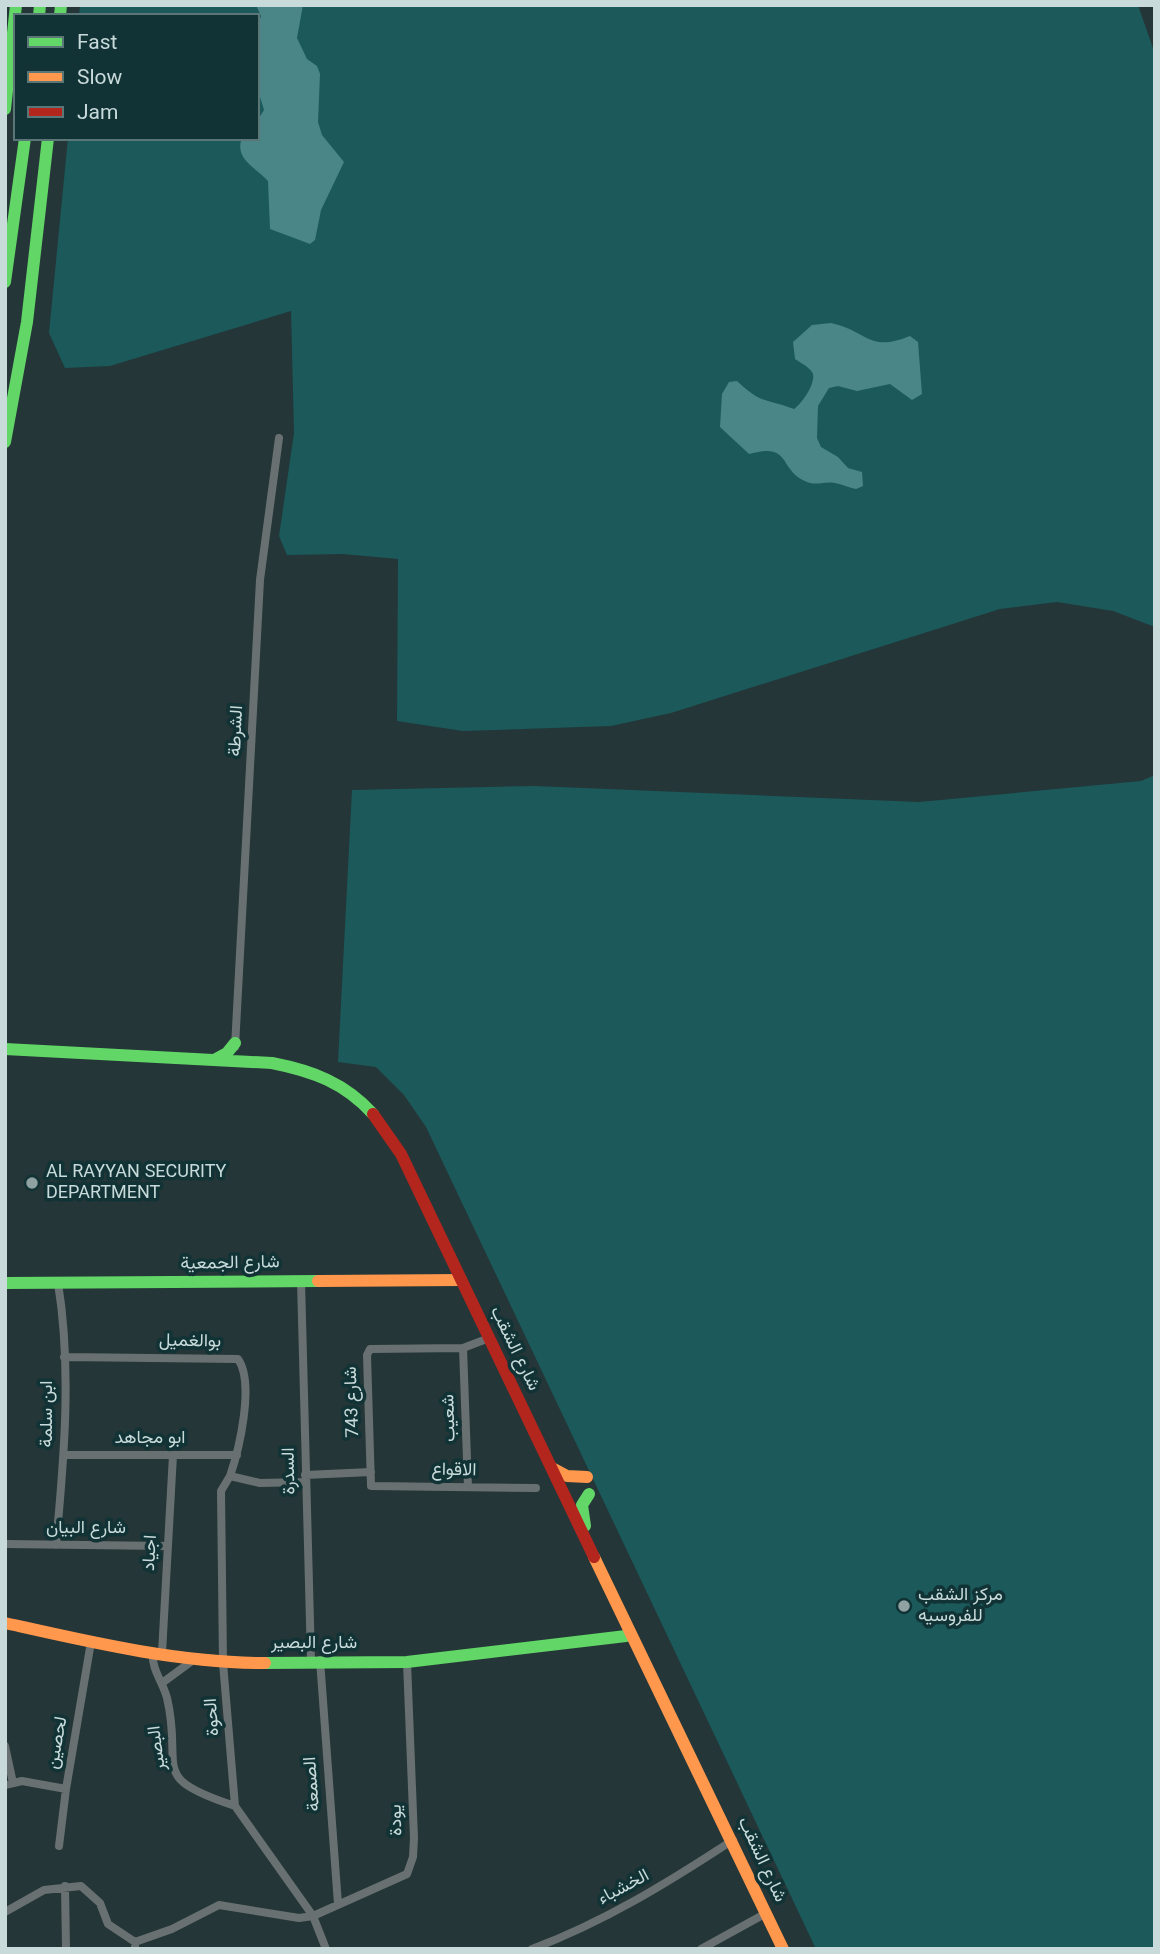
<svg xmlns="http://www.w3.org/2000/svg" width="1160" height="1954" font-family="Georgia,Vazirmatn,serif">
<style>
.green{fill:#1b595b}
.water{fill:#4a8688}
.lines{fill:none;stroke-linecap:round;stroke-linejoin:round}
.street{stroke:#697071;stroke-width:8}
.fast{stroke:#63d668;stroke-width:12}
.slow{stroke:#ff974d;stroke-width:12}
.jam{stroke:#b3261e;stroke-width:12}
.poi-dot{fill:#8fa1a1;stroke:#113335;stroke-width:2.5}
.labels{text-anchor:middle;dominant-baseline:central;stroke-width:7;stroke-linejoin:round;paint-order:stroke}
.street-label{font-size:18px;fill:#c8dada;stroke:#113335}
.poi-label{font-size:18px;fill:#c8dada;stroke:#113335;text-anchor:start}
</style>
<rect width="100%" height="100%" fill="#243637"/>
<path class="green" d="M 80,5 L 1138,5 L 1155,54 L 1155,627 L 1113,611 L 1057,602 L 1000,609 L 671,713 L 611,726 L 463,731 L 397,721 L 398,559 L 343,554 L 287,555 L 279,536 L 294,433 L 291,311 L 110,366 L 65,368 L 49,333 L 68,138 L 257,138 L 257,16 L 79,16 Z
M 1155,775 L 1155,1949 L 816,1949 L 426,1127 L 404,1095 L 376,1067 L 338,1062 L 352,790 L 535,786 L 919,802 L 1141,781 Z"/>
<path class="water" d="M 256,5 L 303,5 L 297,38 L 307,59 L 317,66 L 320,74 L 318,122 L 322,135 L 344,162 L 321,210 L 315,240 L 310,244 L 270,229 L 268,181 C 255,167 234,159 242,138 L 257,138 L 257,121 L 264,110 L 257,87 L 257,27 L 261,16 Z
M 831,323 C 868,331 868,353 910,336 L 918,342 L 922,394 L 912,400 L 890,384 L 857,391 L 838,386 L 829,388 L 818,406 L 817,438 L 821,447 L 838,457 L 848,468 L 862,472 L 863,486 L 856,489 C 849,488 842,484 835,483 C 825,481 817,486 807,482 C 777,470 793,442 749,454 L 720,427 L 722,394 L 729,382 L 737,381 C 763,405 764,398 794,409 C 802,403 815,385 813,374 C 811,368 801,363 795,359 L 793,342 L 812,325 Z"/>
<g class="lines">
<path class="street" d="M 235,1047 L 260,580 L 279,438
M 301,1281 L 311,1660
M 484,1340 L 463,1348 L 370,1349 L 367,1355 L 371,1486 L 536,1488
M 463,1348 L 468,1487
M 64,1357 L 238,1359 C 255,1383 239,1450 230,1476
M 64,1455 L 237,1455
M 305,1475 L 371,1472
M 305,1482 L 260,1483 L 230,1476 L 221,1491 L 223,1663 L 235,1806 L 313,1916 L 326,1949
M 5,1544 L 166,1546
M 56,1545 C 64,1459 72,1369 58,1283
M 153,1652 C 151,1669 163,1682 167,1698 C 184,1769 146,1777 235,1806
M 162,1653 L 173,1455
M 320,1660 L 338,1904
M 162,1683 L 196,1658
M 5,1746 L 13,1783
M 5,1785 L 22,1781 L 66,1789 L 91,1642
M 59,1846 L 66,1789
M 65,1886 L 66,1949
M 5,1912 L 44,1890 L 81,1886 L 100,1903 L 108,1924 L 135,1942 L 135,1949
M 135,1942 L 172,1929 L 219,1905 L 299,1918 L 313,1916 L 407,1874 L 413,1857 L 414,1838 L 407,1662
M 532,1949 C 604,1922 669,1882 733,1840
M 701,1949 L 761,1916"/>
<path class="fast" d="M 39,16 L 40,5
M 60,16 L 61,5
M 5,109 L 16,5
M 5,282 L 25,138
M 5,442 L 27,322 L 48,138
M 5,1049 L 272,1063 C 313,1071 345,1083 373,1114
M 216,1059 L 227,1053 L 235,1043
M 5,1283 L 318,1281
M 585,1526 L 582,1505 L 589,1494
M 265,1663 L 407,1662 L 626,1636"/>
<path class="slow" d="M 318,1281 L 461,1280
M 552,1468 L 567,1476 L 587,1477
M 594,1557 L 783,1949
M 5,1623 C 90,1642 178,1663 265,1663"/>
<path class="jam" d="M 373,1114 L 401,1154 L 594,1557"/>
</g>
<g class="poi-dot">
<circle cx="32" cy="1183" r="7"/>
<circle cx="904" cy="1606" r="7"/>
</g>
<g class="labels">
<g class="street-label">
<text transform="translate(237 731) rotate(-87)">الشرطة</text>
<text transform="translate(230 1264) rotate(-1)">شارع الجمعية</text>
<text transform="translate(190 1342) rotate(1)">بوالغميل</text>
<text transform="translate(514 1349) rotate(64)">شارع الشقب</text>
<text transform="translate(353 1402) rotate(-92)">شارع 743</text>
<text transform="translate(48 1414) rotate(-90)">ابن سلمة</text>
<text transform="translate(450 1418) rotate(-92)">شعيب</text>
<text x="150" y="1439">ابو مجاهد</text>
<text transform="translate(290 1471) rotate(-91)">السدرة</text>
<text transform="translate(454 1471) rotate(1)">الاقواع</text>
<text x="86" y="1529">شارع البيان</text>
<text transform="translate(151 1553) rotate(-87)">اجياد</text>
<text x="314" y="1644">شارع البصير</text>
<text transform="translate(213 1717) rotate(-94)">الحوة</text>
<text transform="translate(58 1743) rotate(-80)">لحصين</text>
<text transform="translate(158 1748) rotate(-97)">البصير</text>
<text transform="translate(313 1784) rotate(-94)">الصمعة</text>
<text transform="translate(397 1820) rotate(-92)">يودة</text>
<text transform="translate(761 1860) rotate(65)">شارع الشقب</text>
<text transform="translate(624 1888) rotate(-28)">الخشباء</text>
</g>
<g class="poi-label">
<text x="46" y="1173">AL RAYYAN SECURITY<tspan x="46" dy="21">DEPARTMENT</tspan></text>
<text x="918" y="1596">مركز الشقب<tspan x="918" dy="21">للفروسيه</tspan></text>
</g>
</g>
<rect width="1160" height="1954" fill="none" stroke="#c8dada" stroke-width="14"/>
<rect x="14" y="14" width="245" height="126" fill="#113335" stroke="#5a7677" stroke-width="2"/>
<rect x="28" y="37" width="35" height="10" fill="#63d668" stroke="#5a7677" stroke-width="2"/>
<text x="77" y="49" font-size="21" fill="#c8dada">Fast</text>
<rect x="28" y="72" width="35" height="10" fill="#ff974d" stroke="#5a7677" stroke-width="2"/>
<text x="77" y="84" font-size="21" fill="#c8dada">Slow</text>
<rect x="28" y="107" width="35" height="10" fill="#b3261e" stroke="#5a7677" stroke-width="2"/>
<text x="77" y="119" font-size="21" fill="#c8dada">Jam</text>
</svg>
